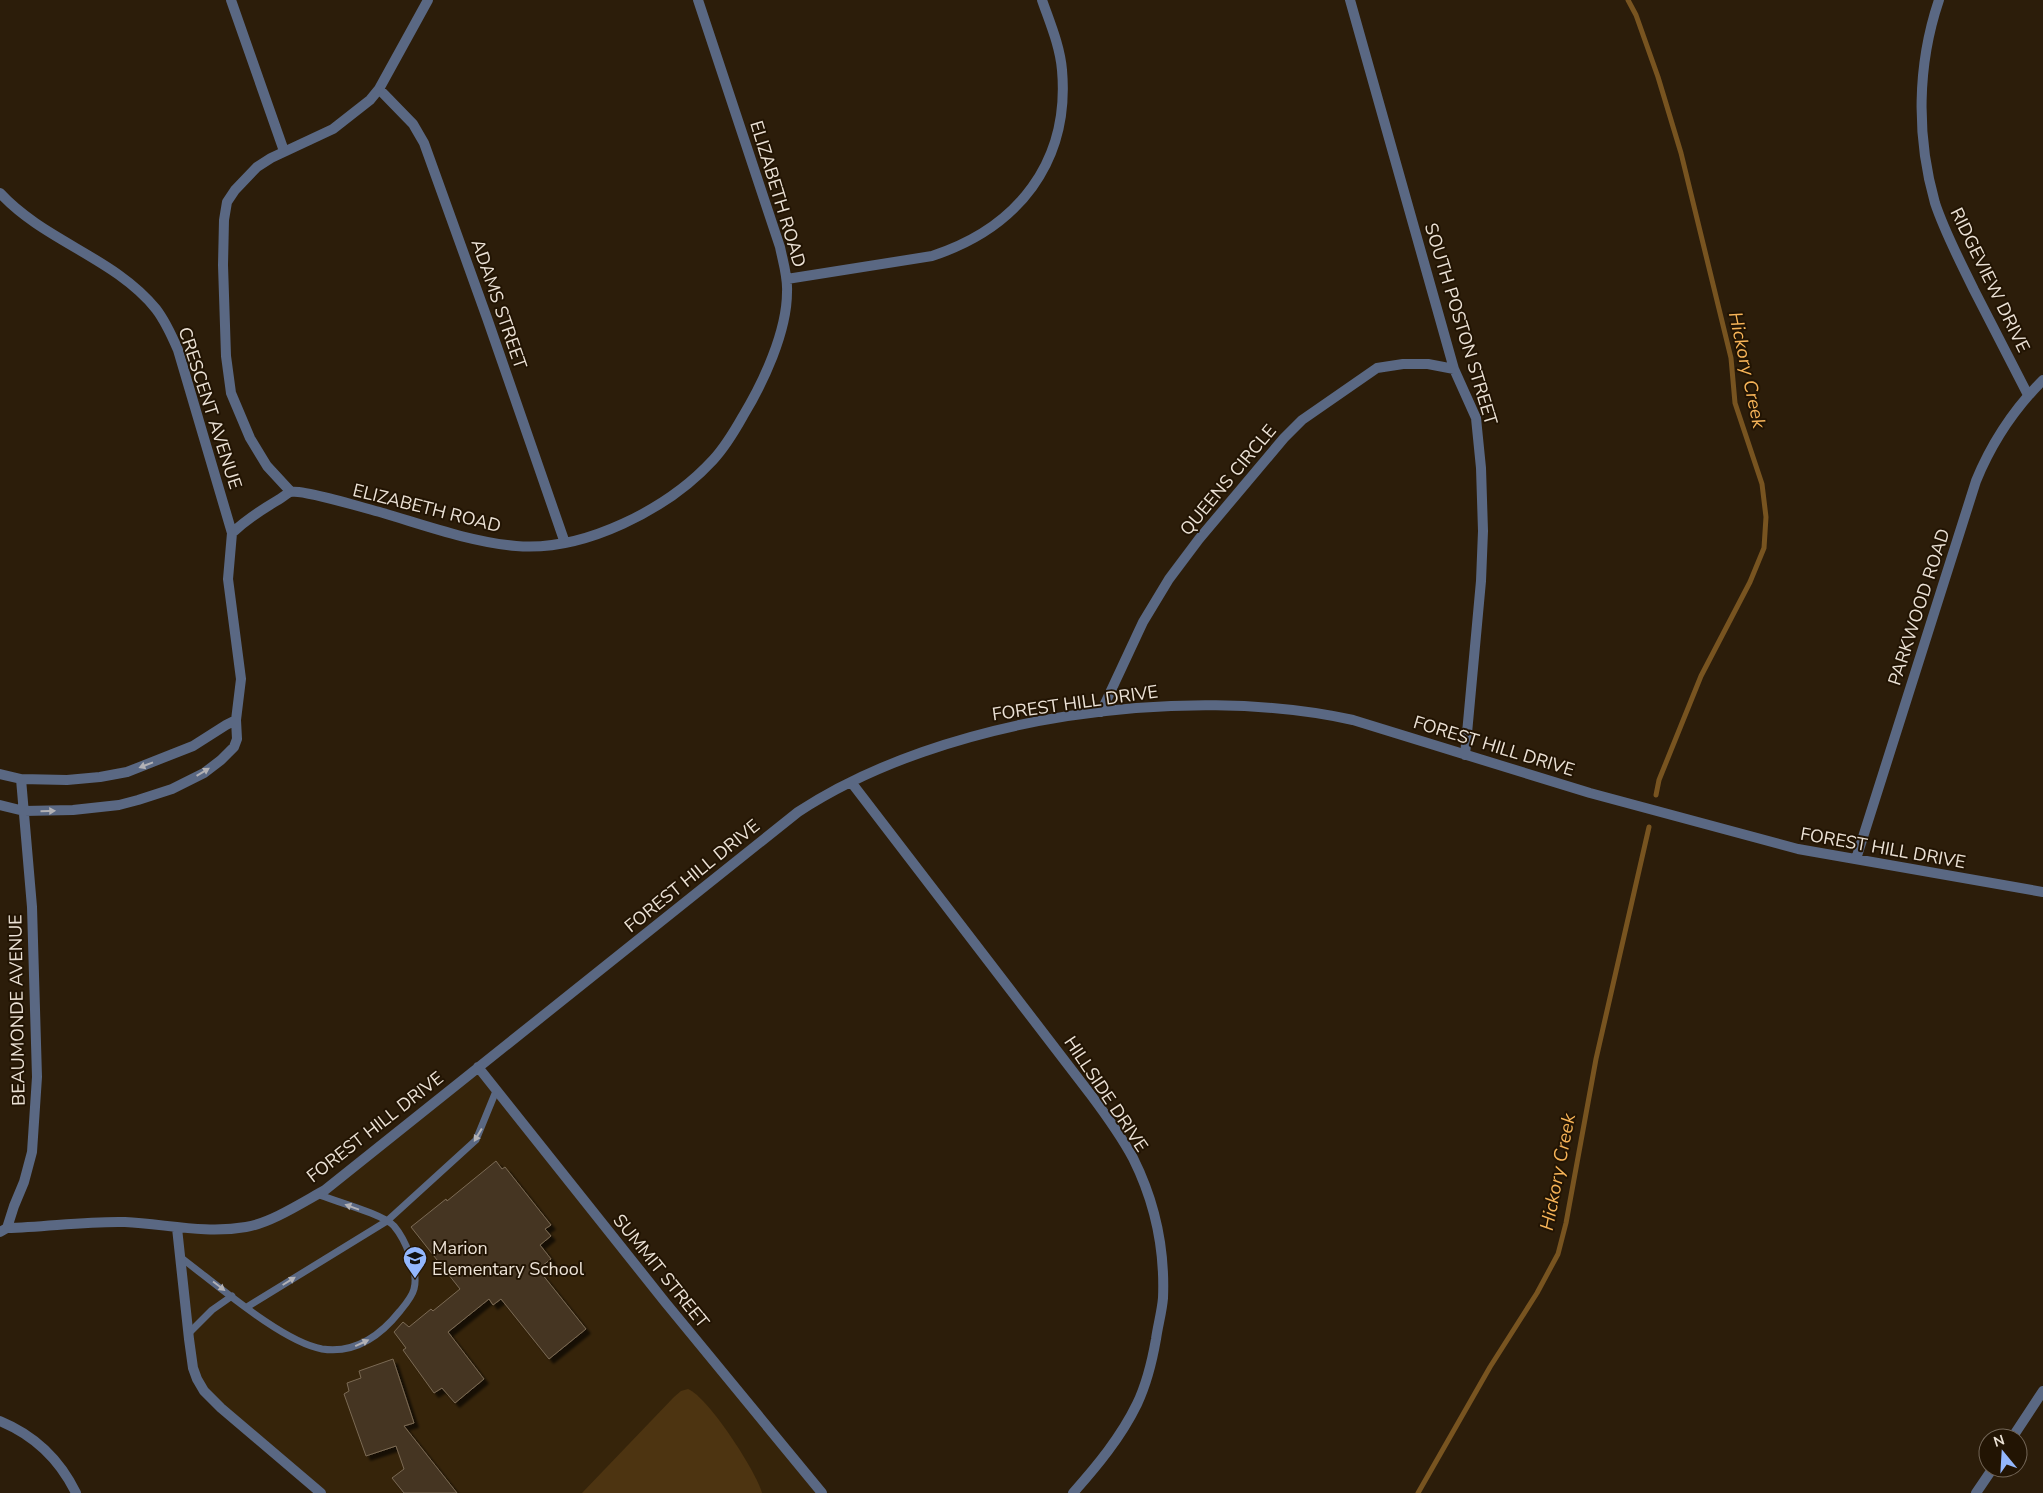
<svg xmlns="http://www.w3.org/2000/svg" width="2043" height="1493" font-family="'Nunito Sans',sans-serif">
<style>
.built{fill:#36240a}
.green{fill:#4d3411}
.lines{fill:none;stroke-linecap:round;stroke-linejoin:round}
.stream{stroke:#785420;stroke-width:5}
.building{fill:#453522;stroke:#7b6a54;filter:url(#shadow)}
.service{stroke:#5a6883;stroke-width:7}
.minor{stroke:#5a6883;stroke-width:10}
.oneway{fill:#b2b1b5}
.labels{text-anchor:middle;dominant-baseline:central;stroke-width:4;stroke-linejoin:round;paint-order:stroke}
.street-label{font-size:18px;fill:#ece2d6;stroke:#221403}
.poi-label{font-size:18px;fill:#ece2d6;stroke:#221403;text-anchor:start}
.water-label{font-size:19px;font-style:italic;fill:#f7b458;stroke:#221403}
</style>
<defs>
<filter id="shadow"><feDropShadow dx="4.5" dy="4.5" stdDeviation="1" flood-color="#0009"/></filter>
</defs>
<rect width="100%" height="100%" fill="#2c1d0a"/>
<path class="built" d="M 478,1067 L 816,1493 L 321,1493 L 293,1471 L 197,1379 L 177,1228 L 248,1227 L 293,1209 Z"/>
<path class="green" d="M 688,1389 C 708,1397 756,1471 762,1493 L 582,1493 L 674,1397 L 681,1391 Z"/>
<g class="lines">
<path class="stream" d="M 1628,0 L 1636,15 L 1658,77 L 1681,153 L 1731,358 L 1735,403 L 1762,484 L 1766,517 L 1764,548 L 1750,582 L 1701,676 L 1659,780 L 1656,795
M 1418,1493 L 1490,1367 L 1537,1293 L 1558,1254 L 1566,1223 L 1596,1059 L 1649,827"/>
</g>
<path class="building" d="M 496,1161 L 502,1169 L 505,1167 L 551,1225 L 545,1229 L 551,1236 L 540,1245 L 551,1259 L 538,1269 L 586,1329 L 549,1359 L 501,1299 L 493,1305 L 489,1299 L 448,1332 L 484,1379 L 455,1403 L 442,1388 L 434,1393 L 403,1350 L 406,1348 L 394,1332 L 403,1322 L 409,1327 L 431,1309 L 433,1311 L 460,1289 L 411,1227 L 446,1199 L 447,1201 Z
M 393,1359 L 414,1423 L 404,1426 L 457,1493 L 404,1493 L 392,1478 L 404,1469 L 396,1446 L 366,1456 L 344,1394 L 349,1391 L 347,1383 L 361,1378 L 359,1371 Z"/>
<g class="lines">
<path class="service" d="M 180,1257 C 215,1283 282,1342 322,1349 C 355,1354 381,1335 400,1311 C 405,1305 412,1297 414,1289 C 419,1271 405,1239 394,1226 C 383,1214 334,1201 317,1194
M 247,1307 L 387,1221 L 476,1140 L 496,1091
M 188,1334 L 212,1310 L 232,1296"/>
<path class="minor" d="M 231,0 L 284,151
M 1350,0 L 1454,369 L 1476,418 L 1481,468 L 1483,531 L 1481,581 L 1465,755
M 1939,0 C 1917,65 1916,136 1935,203 C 1945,233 1960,261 1974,290 C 1992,325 2010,360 2028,395
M 379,89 L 413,124 L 424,143 L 487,318 L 565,543
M 0,193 C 44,241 115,258 156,309 C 166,322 172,336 178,350 L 232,533 L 228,579 L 241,679 L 236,720 L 237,739 L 234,747 L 221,760 L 204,773 L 172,789 L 138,800 L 119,805 L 73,810 L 24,811 L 0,805
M 787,279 L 932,256 C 1018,228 1070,162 1062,70 C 1060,46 1050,23 1042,0
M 291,492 L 267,466 L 250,438 L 231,393 L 226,356 L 223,265 L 224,220 L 227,202 L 235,190 L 257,167 L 271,158 L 333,129 L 370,100 L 379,89 L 428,0
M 232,533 C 246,520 261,510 278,500 C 282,498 287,493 291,492 C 302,489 368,509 383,513 C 427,526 471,542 516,546 C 584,552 668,509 713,460 C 725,447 734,432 743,416 C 763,383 787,332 787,292 C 788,277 783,262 780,247 L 698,0
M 1101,712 L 1143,622 L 1169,579 L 1199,539 L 1284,438 L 1302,420 L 1377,368 L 1403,364 L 1428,364 L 1454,369
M 0,774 L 21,779 L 67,780 L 100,777 L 127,772 L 193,746 L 226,725 L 236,720
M 851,782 L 1091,1095 C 1106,1115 1121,1136 1133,1158 C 1155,1202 1165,1249 1163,1298 C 1162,1311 1158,1325 1156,1339 C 1152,1362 1147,1383 1137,1404 C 1121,1437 1097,1466 1073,1493
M 1856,859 L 1976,481 C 1992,442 2013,410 2043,380
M 478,1067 L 665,1302 L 822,1493
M 7,1228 C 47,1227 86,1221 125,1222 C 166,1224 205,1234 246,1227 C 271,1223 303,1202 325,1190 L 798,812 C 944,716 1185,683 1353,720 L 1590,793 L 1798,849 L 2043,892
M 177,1228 L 189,1339 L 193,1368 L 197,1379 L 204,1391 L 221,1408 L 321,1493
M 0,1232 L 7,1228 L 14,1206 L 24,1182 L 32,1152 L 37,1077 L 32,907 L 21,779
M 0,1421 C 34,1435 60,1460 76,1493
M 2012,1438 L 2043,1391
M 1976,1493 L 1993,1468"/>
</g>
<defs><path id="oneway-solid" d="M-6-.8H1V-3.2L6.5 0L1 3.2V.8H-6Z" transform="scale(1.25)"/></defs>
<g class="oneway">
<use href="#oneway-solid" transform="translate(146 765) rotate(159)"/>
<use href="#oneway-solid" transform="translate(203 772) rotate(-31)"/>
<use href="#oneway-solid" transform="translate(48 811) rotate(-1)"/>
<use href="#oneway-solid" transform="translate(478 1135) rotate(121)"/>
<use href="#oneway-solid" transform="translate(352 1207) rotate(-160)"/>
<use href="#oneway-solid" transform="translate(289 1281) rotate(-32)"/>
<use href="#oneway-solid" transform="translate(219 1286) rotate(37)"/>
<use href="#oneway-solid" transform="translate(362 1343) rotate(-25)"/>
</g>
<defs>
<g id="school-pin" transform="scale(1.25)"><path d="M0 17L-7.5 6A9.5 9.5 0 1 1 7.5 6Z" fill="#93b7fd" stroke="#221403"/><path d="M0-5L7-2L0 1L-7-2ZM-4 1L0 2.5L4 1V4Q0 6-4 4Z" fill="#111"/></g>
</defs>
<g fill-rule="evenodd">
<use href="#school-pin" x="415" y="1258"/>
</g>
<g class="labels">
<g class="street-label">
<text transform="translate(778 194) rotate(73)">ELIZABETH ROAD</text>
<text transform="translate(1990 280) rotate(64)">RIDGEVIEW DRIVE</text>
<text transform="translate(499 304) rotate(71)">ADAMS STREET</text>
<text transform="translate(1461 324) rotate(73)">SOUTH POSTON STREET</text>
<text transform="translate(210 408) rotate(72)">CRESCENT AVENUE</text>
<text transform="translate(1228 480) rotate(-50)">QUEENS CIRCLE</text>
<text transform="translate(427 508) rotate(14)">ELIZABETH ROAD</text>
<text transform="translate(1919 607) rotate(-72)">PARKWOOD ROAD</text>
<text transform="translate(1075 703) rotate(-8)">FOREST HILL DRIVE</text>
<text transform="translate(1494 746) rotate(17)">FOREST HILL DRIVE</text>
<text transform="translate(1883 848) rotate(10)">FOREST HILL DRIVE</text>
<text transform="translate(692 876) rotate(-39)">FOREST HILL DRIVE</text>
<text transform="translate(17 1010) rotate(-91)">BEAUMONDE AVENUE</text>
<text transform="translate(1106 1094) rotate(56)">HILLSIDE DRIVE</text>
<text transform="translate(375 1127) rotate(-38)">FOREST HILL DRIVE</text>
<text transform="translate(661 1271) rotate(51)">SUMMIT STREET</text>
</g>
<g class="poi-label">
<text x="432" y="1248">Marion<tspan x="432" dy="21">Elementary School</tspan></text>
</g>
<g class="water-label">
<text transform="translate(1747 370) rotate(78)">Hickory Creek</text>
<text transform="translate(1558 1172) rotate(-79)">Hickory Creek</text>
</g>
</g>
<g transform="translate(2003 1453) rotate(342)"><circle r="24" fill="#221403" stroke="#736657"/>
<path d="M0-4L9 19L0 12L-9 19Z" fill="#93b7fd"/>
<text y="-8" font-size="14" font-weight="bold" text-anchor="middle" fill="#ece2d6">N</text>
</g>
</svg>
